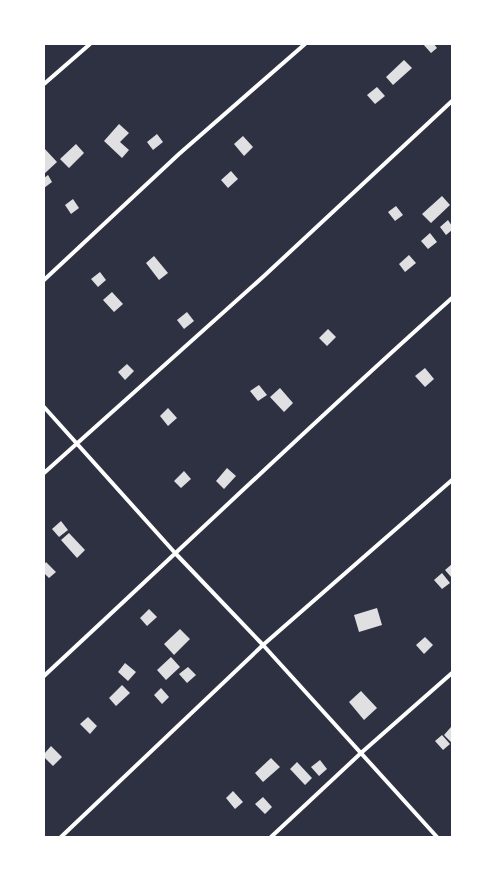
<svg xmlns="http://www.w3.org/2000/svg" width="496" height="881" font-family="'Alegreya Sans',sans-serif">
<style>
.building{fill:#e0e0e3}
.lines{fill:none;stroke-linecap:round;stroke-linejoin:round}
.minor{stroke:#fff;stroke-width:4}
</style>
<rect width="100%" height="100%" fill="#2d3142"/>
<path class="building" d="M 423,44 L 434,44 L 437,48 L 431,53 Z
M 404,60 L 412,68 L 393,85 L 386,77 Z
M 377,87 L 385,96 L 375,104 L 367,95 Z
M 119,124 L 129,133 L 120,142 L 129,150 L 122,158 L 104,141 Z
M 157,134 L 163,142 L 153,150 L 147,142 Z
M 243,136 L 253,147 L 244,156 L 234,144 Z
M 76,144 L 84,153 L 69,168 L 60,159 Z
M 44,148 L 57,162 L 44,174 Z
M 231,171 L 238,179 L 228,188 L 221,180 Z
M 48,175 L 52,182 L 44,188 L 44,178 Z
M 442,196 L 450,205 L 431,223 L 422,214 Z
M 73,199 L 79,208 L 71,214 L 65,205 Z
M 396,206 L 403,215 L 395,221 L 388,212 Z
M 448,220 L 452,226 L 452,230 L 446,235 L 440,227 Z
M 430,233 L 437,242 L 428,249 L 421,241 Z
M 409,255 L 416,263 L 405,272 L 399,264 Z
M 154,256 L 168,273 L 159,280 L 146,263 Z
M 100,272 L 106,280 L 98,287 L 91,279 Z
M 112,292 L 123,304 L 114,312 L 103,300 Z
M 187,312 L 194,321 L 184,329 L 177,320 Z
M 328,329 L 336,337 L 327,346 L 319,338 Z
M 127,364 L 134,371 L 125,380 L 118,372 Z
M 425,368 L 434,379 L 425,387 L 415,376 Z
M 259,385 L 267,395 L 258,401 L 250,391 Z
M 280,388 L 293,403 L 284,412 L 270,397 Z
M 168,408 L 177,418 L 168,426 L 160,416 Z
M 227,468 L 236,476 L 224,489 L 216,481 Z
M 184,471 L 191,479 L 181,488 L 174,481 Z
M 61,521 L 68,530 L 59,537 L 52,529 Z
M 69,533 L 85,550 L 77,558 L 61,540 Z
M 46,562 L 56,572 L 49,578 L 44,573 L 44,565 Z
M 452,564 L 452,578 L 445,570 Z
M 442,573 L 450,583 L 442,589 L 434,580 Z
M 377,608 L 382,625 L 359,632 L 354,615 Z
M 149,609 L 157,617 L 147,626 L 140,618 Z
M 180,629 L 190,639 L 174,655 L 164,644 Z
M 425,637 L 433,645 L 424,654 L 416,645 Z
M 171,657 L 180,667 L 166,680 L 157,670 Z
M 125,663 L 136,672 L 128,681 L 118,672 Z
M 188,667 L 196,675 L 187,683 L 179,674 Z
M 122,685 L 130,693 L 116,706 L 109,698 Z
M 161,688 L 169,697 L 162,704 L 154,695 Z
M 361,691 L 377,708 L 364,720 L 349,702 Z
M 88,717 L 97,726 L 90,734 L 80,724 Z
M 451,727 L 452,741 L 451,742 L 444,735 Z
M 442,735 L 450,744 L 443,750 L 435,741 Z
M 51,746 L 62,757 L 53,766 L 44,757 L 44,754 Z
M 271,758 L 280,767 L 263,782 L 255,773 Z
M 320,760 L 327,769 L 319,776 L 311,767 Z
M 297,762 L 312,778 L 305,785 L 290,769 Z
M 233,791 L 243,802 L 235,809 L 226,798 Z
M 263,797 L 272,807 L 265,814 L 255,804 Z"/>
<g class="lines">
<path class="minor" d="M 44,84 L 90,44
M 44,280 L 179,154 L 305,44
M 44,407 L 176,554 L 263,645 L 437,837
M 44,473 L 264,276 L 452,101
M 44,676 C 180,550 314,421 452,298
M 61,837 L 263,645 L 452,480
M 271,837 L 361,753 L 452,673"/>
</g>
<rect width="496" height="881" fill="none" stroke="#ffffff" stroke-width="90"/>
</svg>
